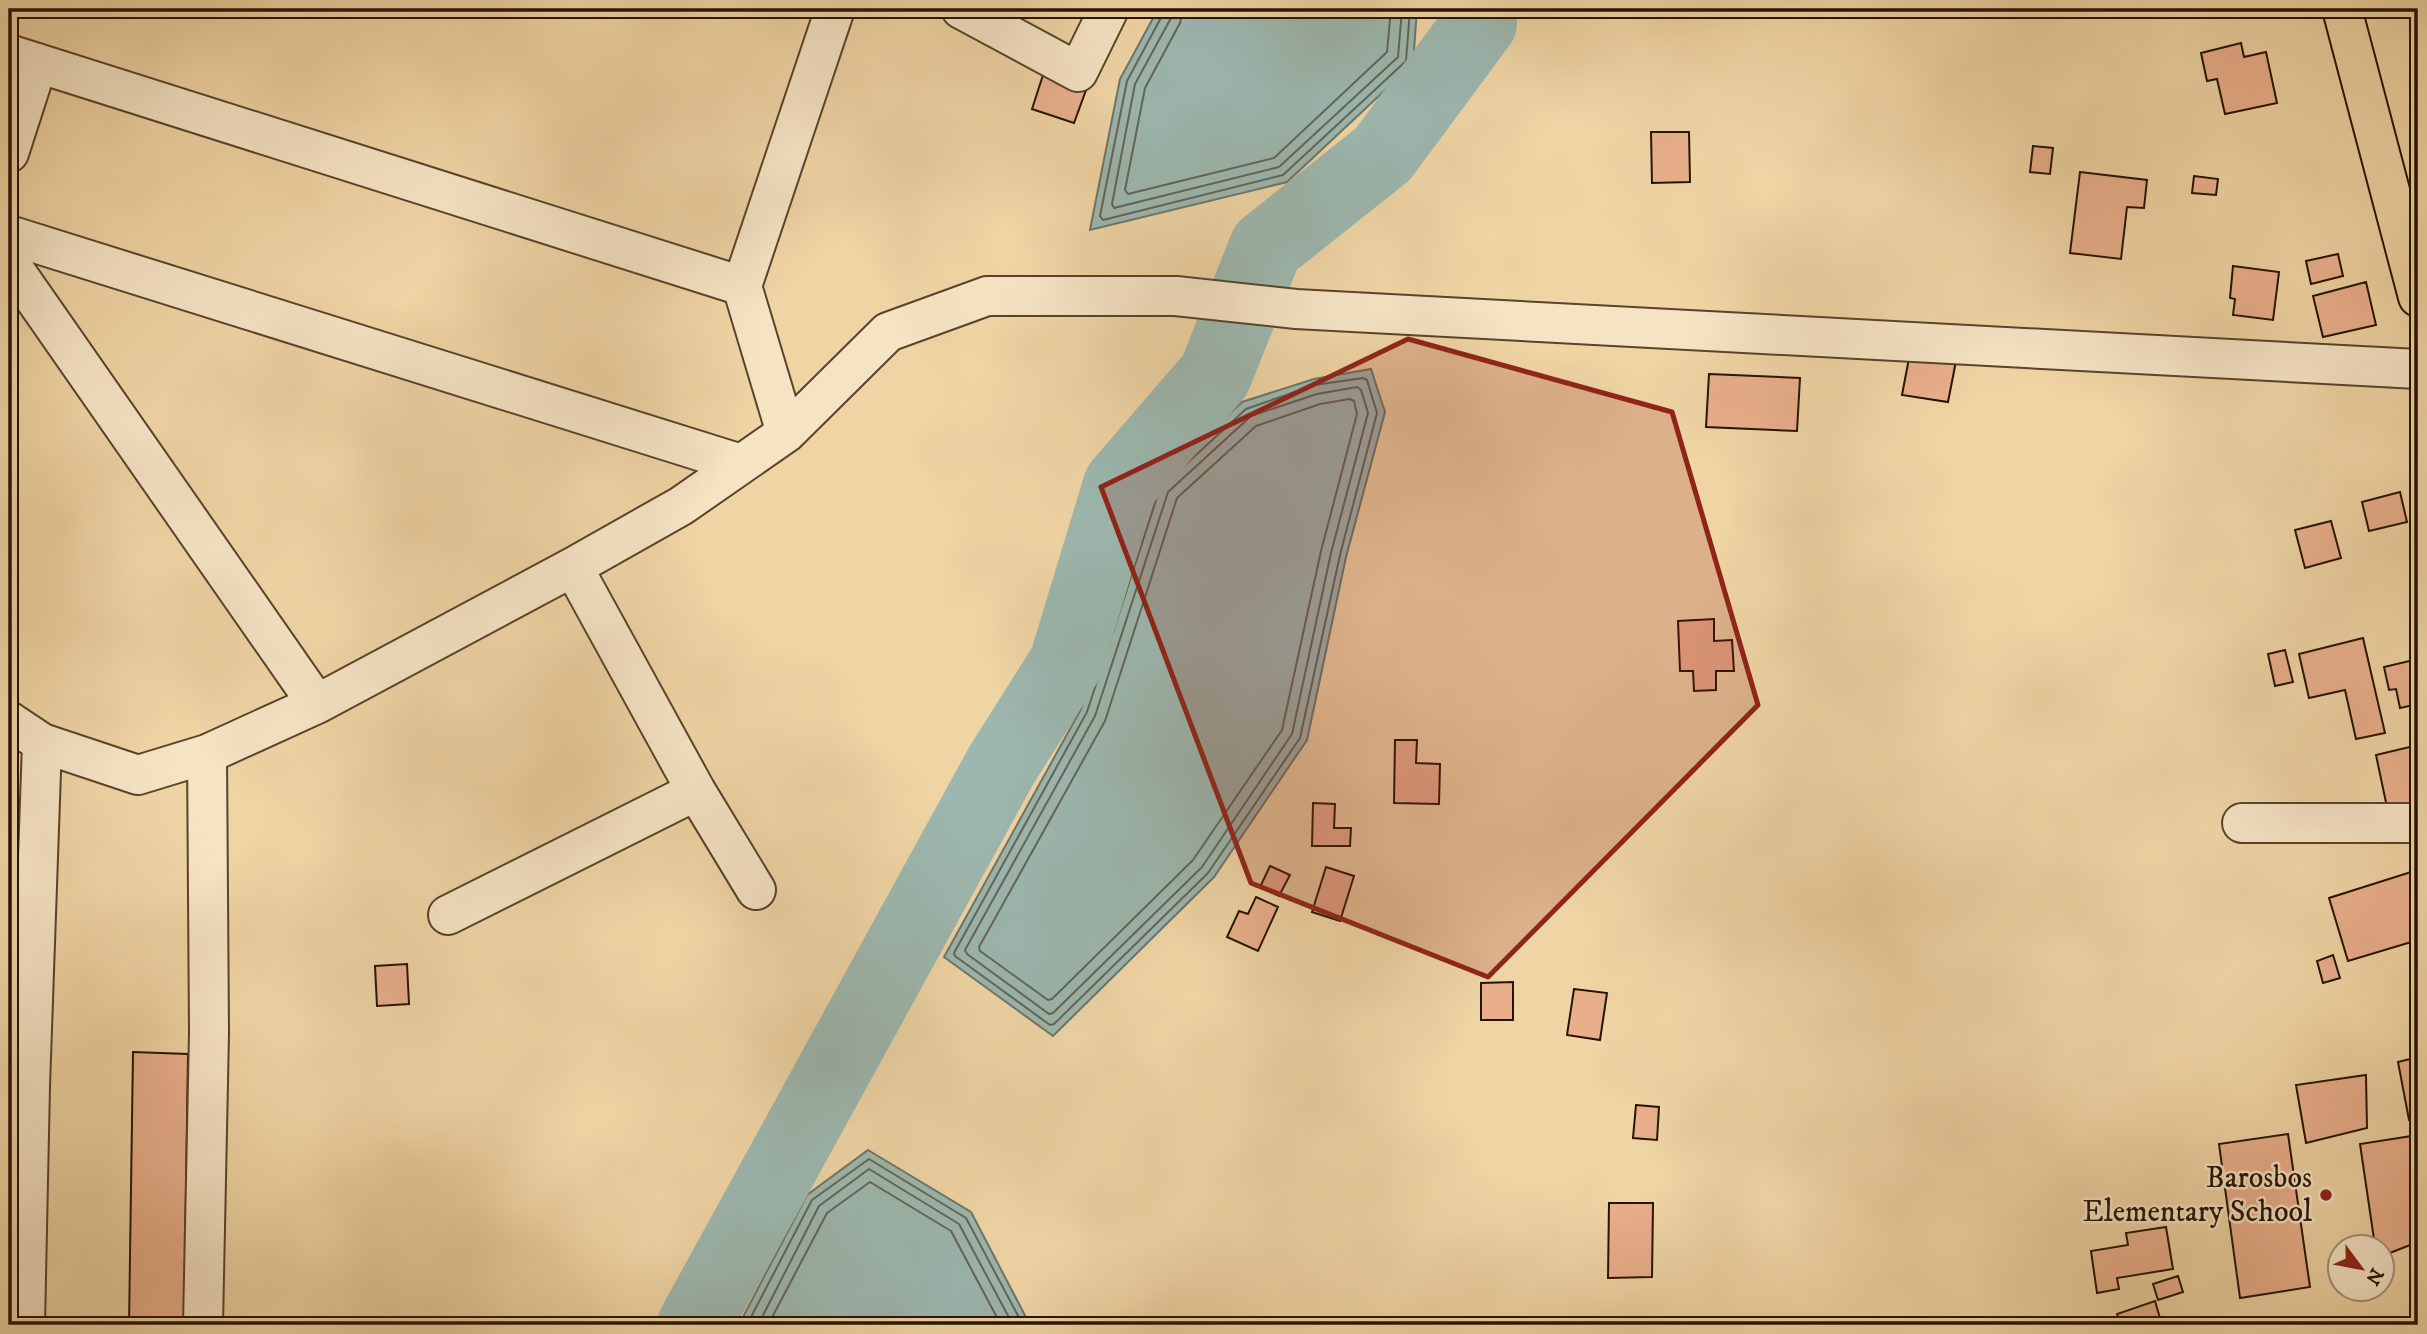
<svg xmlns="http://www.w3.org/2000/svg" width="2427" height="1334" font-family="'IM FELL DW Pica',serif">
<style>
.water{fill:#9cb7af;stroke:#6d756a;stroke-width:2}
.lines{fill:none;stroke-linecap:round;stroke-linejoin:round}
.shore{stroke:#616559;stroke-width:2}
.river{stroke:#9cb7af;stroke-width:74}
.building{fill:#e9af8b;stroke:#261303;stroke-width:2}
.minor-casing{stroke:#58432b;stroke-width:42}
.major-casing{stroke:#261303;stroke-width:42}
.minor{stroke:#f5e3c4;stroke-width:38}
.major{stroke:#efd4a4;stroke-width:38}
.marked{fill:#8f2418;fill-opacity:0.2;stroke:#8f2418;stroke-width:5;stroke-linejoin:round}
.poi-dot{fill:#8f2418;stroke:#f5e3c4;stroke-width:2.5}
.labels{text-anchor:middle;dominant-baseline:central;stroke-width:5;stroke-linejoin:round;paint-order:stroke}
.poi-label{font-size:30px;fill:#261303;stroke:#f5e3c4;text-anchor:end}
</style>
<rect width="100%" height="100%" fill="#efd4a4"/>
<filter id="stains"><feTurbulence type="fractalNoise" baseFrequency=".00286" numOctaves="4"/><feColorMatrix values="0 0 0 0 .2 0 0 0 0 .09 0 0 0 0 .02 0 0 0 .5 -.17"/></filter>
<radialGradient id="worn" r=".72"><stop offset=".6" stop-color="#630" stop-opacity="0"/><stop offset="1" stop-color="#630" stop-opacity=".3"/></radialGradient>
<path class="water" d="M 1158,9 L 1417,9 L 1413,64 L 1287,182 L 1090,230 L 1120,79 Z
M 1371,369 L 1385,412 L 1346,557 L 1307,740 L 1214,877 L 1053,1036 L 944,957 L 1081,709 L 1154,484 L 1242,402 L 1314,379 Z
M 868,1150 L 971,1212 L 1030,1325 L 742,1325 L 744,1315 L 807,1195 Z"/>
<g class="lines">
<path class="shore" d="M 1163,9 L 1163,14 L 1127,81 L 1100,216 L 1103,220 L 1283,175 L 1406,61 L 1410,9
M 1172,9 L 1171,18 L 1135,84 L 1112,204 L 1114,208 L 1279,167 L 1398,57 L 1402,9
M 1183,9 L 1180,23 L 1145,88 L 1125,190 L 1128,194 L 1274,158 L 1387,52 L 1391,9
M 1363,378 L 1367,380 L 1377,413 L 1340,555 L 1300,738 L 1208,873 L 1054,1024 L 1050,1025 L 955,956 L 954,953 L 1087,712 L 1160,488 L 1246,409 L 1315,385 Z
M 1357,387 L 1361,390 L 1368,413 L 1331,553 L 1292,734 L 1202,867 L 1053,1013 L 1049,1014 L 967,954 L 965,950 L 1095,716 L 1168,492 L 1251,416 L 1317,394 Z
M 1350,399 L 1354,401 L 1357,414 L 1321,551 L 1282,730 L 1193,860 L 1052,999 L 1048,1000 L 980,951 L 979,947 L 1105,721 L 1177,498 L 1256,426 L 1320,404 Z
M 749,1325 L 751,1317 L 812,1200 L 869,1159 L 966,1218 L 1023,1325
M 758,1325 L 819,1206 L 869,1169 L 959,1224 L 1013,1325
M 768,1325 L 827,1213 L 870,1182 L 951,1231 L 1001,1325"/>
<path class="river" d="M 694,1325 L 1001,766 L 1066,663 L 1120,485 L 1215,375 L 1266,247 L 1383,154 L 1480,23 L 1480,9"/>
</g>
<path class="building" d="M 2241,43 L 2244,57 L 2266,52 L 2277,103 L 2225,114 L 2217,79 L 2207,81 L 2201,53 Z
M 1043,75 L 1086,90 L 1074,123 L 1032,109 Z
M 1651,132 L 1689,132 L 1690,182 L 1652,183 Z
M 2033,146 L 2053,148 L 2050,174 L 2030,172 Z
M 2080,172 L 2147,180 L 2144,208 L 2127,207 L 2121,259 L 2070,253 Z
M 2194,176 L 2218,179 L 2216,195 L 2192,193 Z
M 2338,254 L 2343,276 L 2311,284 L 2306,261 Z
M 2233,266 L 2279,272 L 2273,320 L 2233,315 L 2235,299 L 2230,298 Z
M 2366,282 L 2376,325 L 2323,337 L 2313,296 Z
M 1910,353 L 1956,361 L 1948,402 L 1902,395 Z
M 1709,374 L 1800,378 L 1797,431 L 1706,427 Z
M 2400,492 L 2407,522 L 2369,531 L 2362,502 Z
M 2331,521 L 2341,558 L 2305,568 L 2295,530 Z
M 1714,619 L 1714,641 L 1732,640 L 1734,671 L 1716,671 L 1716,690 L 1694,691 L 1693,671 L 1680,671 L 1678,621 Z
M 2363,638 L 2385,733 L 2356,739 L 2345,690 L 2309,698 L 2299,654 Z
M 2285,650 L 2293,682 L 2275,686 L 2268,654 Z
M 2418,659 L 2418,704 L 2400,708 L 2396,689 L 2389,690 L 2384,667 Z
M 1395,740 L 1417,740 L 1416,763 L 1440,764 L 1439,804 L 1394,803 Z
M 2418,745 L 2418,805 L 2388,812 L 2376,755 Z
M 1313,803 L 1335,804 L 1334,828 L 1351,828 L 1350,846 L 1312,846 Z
M 1270,866 L 1290,875 L 1279,896 L 1260,887 Z
M 1326,867 L 1354,876 L 1340,921 L 1312,912 Z
M 2411,872 L 2418,895 L 2418,916 L 2415,917 L 2418,928 L 2418,940 L 2348,961 L 2329,898 Z
M 1256,897 L 1278,907 L 1258,951 L 1227,937 L 1239,911 L 1248,914 Z
M 2333,955 L 2340,978 L 2323,983 L 2317,961 Z
M 407,964 L 409,1004 L 377,1006 L 375,966 Z
M 1513,982 L 1513,1020 L 1481,1020 L 1481,983 Z
M 1574,989 L 1607,993 L 1600,1040 L 1567,1035 Z
M 133,1052 L 188,1054 L 184,1325 L 129,1325 Z
M 2418,1057 L 2418,1119 L 2409,1120 L 2398,1062 Z
M 2366,1075 L 2367,1128 L 2306,1143 L 2296,1085 Z
M 1636,1105 L 1659,1107 L 1657,1140 L 1633,1138 Z
M 2288,1134 L 2310,1287 L 2240,1298 L 2219,1144 Z
M 2418,1135 L 2418,1242 L 2382,1256 L 2382,1246 L 2375,1246 L 2360,1144 Z
M 1609,1203 L 1653,1203 L 1652,1277 L 1608,1278 Z
M 2166,1227 L 2173,1269 L 2117,1278 L 2119,1289 L 2097,1293 L 2091,1251 L 2128,1245 L 2126,1233 Z
M 2178,1276 L 2183,1292 L 2158,1300 L 2153,1284 Z
M 2155,1301 L 2162,1325 L 2121,1325 L 2117,1314 Z
M 2382,1320 L 2383,1325 L 2347,1325 Z"/>
<g class="lines">
<g class="minor-casing">
<path id="minor" d="M 961,9 L 1078,72 L 1109,9
M 9,54 L 742,286
M 9,153 L 38,63
M 9,235 L 741,464
M 9,262 L 317,704
M 786,433 L 742,286 L 835,9
M 573,567 L 696,791 L 756,890
M 9,721 L 42,743 L 138,775 L 207,754 L 317,704 L 573,567 L 681,506 L 786,433 L 888,332 L 987,296 L 1176,296 L 1296,309 L 2418,369
M 2242,823 L 2418,823
M 448,915 L 696,791
M 25,1325 L 30,1086 L 42,743
M 203,1325 L 209,1033 L 207,754"/>
</g>
<g class="major-casing">
<path id="major" d="M 2342,9 L 2418,297"/>
</g>
<use href="#minor" class="minor"/>
<use href="#major" class="major"/>
</g>
<path class="marked" d="M 1408,339 L 1672,412 L 1758,705 L 1488,977 L 1251,883 L 1101,487 Z"/>
<circle class="poi-dot" cx="2326" cy="1195" r="7"/>
<g class="labels">
<g class="poi-label">
<text x="2312" y="1178">Barosbos<tspan x="2312" dy="34">Elementary School</tspan></text>
</g>
</g>
<rect width="2427" height="1334" fill="none" stroke="#efd4a4" stroke-width="35"/>
<rect x="10" y="10" width="2406" height="1313" fill="none" stroke="#261303" stroke-width="3.5"/>
<rect x="18" y="18" width="2392" height="1299" fill="none" stroke="#261303" stroke-width="2"/>
<g transform="translate(2361 1268) rotate(122)"><circle r="33" fill="#f5e3c4" stroke="#a29077" stroke-width="2"/>
<path d="M0-5L12 26L0 18L-12 26Z" fill="#8f2418"/>
<text y="-10" font-size="19" font-weight="bold" text-anchor="middle" fill="#261303">N</text>
</g>
<rect width="100%" height="100%" filter="url(#stains)"/>
<rect width="100%" height="100%" fill="url(#worn)"/>
</svg>
